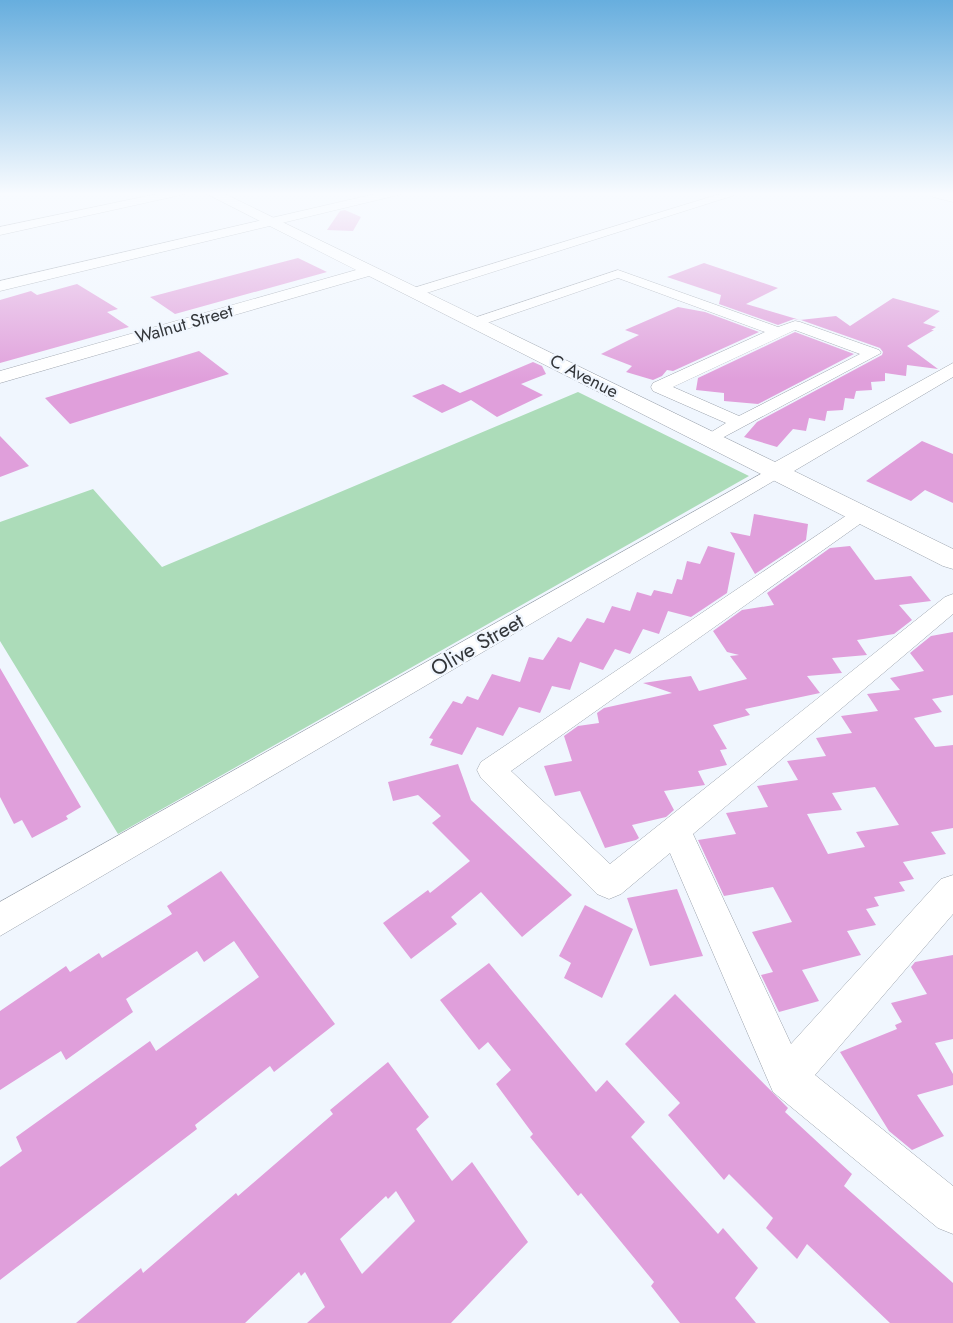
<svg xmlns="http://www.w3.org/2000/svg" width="953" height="1323" font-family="Jost,sans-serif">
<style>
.green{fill:#acdcb9}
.building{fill:#e09fdb;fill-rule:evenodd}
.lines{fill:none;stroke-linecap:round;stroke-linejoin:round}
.minor-casing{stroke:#9ba2ac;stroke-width:1}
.tertiary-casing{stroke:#9ba2ac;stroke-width:1}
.primary-casing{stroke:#9ba2ac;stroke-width:1}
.minor{fill:#fff;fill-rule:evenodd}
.tertiary{fill:#fff;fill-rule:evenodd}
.primary{fill:#fff;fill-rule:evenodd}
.labels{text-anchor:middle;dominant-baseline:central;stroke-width:4.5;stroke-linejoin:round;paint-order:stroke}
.far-street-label{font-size:18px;fill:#33363a;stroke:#f0f6fe}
.street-label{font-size:21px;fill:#33363a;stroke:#f0f6fe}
</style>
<rect width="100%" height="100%" fill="#f0f6fe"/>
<path class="green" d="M 578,392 L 749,476 L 118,834 L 0,641 L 0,522 L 93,489 L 162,567 Z"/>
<path class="building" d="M 345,210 L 361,217 L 353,231 L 327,230 L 340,211 Z
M 298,258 L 327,272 L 175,314 L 150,297 Z
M 704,263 L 778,288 L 746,304 L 800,320 L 836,316 L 850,326 L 893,298 L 940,311 L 923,323 L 936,327 L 931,330 L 934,330 L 907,346 L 938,369 L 907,365 L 906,376 L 885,373 L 885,381 L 871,382 L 872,390 L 856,391 L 854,399 L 845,398 L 843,410 L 827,411 L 825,421 L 809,418 L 806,431 L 793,429 L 777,447 L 744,437 L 757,422 L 882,355 L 883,352 L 880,348 L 801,320 L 794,319 L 778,325 L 719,304 L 721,295 L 667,277 Z
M 77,284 L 118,309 L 107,312 L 129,327 L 0,363 L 0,300 L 31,291 L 37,295 Z
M 678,307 L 705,312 L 759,332 L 673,371 L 667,370 L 662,376 L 653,380 L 626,372 L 632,366 L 601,354 L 639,335 L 625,330 Z
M 795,332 L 854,354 L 758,404 L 724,401 L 724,393 L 696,390 L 698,378 Z
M 199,351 L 229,374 L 70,424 L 45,398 Z
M 533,362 L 542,366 L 546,374 L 521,384 L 543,395 L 497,417 L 471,400 L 442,413 L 412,396 L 443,384 L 460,393 Z
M 0,436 L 29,466 L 0,477 Z
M 922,441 L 953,454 L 953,503 L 925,490 L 911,501 L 866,481 Z
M 754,514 L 808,524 L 806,540 L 755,574 L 730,532 L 750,536 Z
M 708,546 L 735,553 L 727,593 L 691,617 L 668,611 L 659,634 L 643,629 L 630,654 L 615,649 L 603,670 L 580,662 L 570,690 L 552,686 L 540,713 L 519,707 L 503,736 L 477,727 L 462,755 L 430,745 L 433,739 L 429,738 L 453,701 L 462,704 L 467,696 L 478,700 L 492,674 L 520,682 L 529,657 L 543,660 L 558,637 L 571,642 L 587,618 L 604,623 L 612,606 L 630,611 L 637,592 L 651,596 L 654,590 L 672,594 L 677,579 L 682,580 L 687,561 L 700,564 Z
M 850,546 L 875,580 L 911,576 L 931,601 L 899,605 L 912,620 L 894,634 L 857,640 L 867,655 L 832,658 L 842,673 L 807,676 L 820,693 L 745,709 L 750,715 L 713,725 L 727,749 L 720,750 L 727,765 L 698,771 L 705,785 L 664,791 L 674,810 L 666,817 L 632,825 L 639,838 L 636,840 L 605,848 L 580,791 L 555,796 L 544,766 L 572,761 L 564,736 L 578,726 L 599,723 L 597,713 L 604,708 L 672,693 L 643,683 L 691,676 L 699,691 L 747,679 L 730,656 L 739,655 L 727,652 L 713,631 L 742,610 L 774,605 L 767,593 L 830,548 Z
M 953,632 L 953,695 L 932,699 L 942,712 L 914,718 L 935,747 L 953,745 L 953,828 L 931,832 L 946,854 L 903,862 L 914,879 L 899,882 L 905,891 L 874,897 L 879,906 L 866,909 L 876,925 L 847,931 L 861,955 L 802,970 L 819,1001 L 779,1012 L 761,975 L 773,972 L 752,932 L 792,922 L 773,887 L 724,896 L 698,840 L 736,834 L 726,813 L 768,807 L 757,786 L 798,780 L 787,761 L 826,756 L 816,738 L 852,733 L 841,716 L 878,711 L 867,694 L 900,690 L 890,678 L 924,671 L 910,653 L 931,636 ZM 875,787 L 899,825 L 856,832 L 865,847 L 828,854 L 807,814 L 842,810 L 832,793 Z
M 0,668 L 81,807 L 66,816 L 68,819 L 32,838 L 22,820 L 14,824 L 0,797 Z
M 458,764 L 471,800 L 572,895 L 522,937 L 481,892 L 451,917 L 457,924 L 411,959 L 383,923 L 428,890 L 430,893 L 470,861 L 432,823 L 441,816 L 418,795 L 393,801 L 388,782 Z
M 221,871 L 335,1024 L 274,1072 L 270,1066 L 195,1125 L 197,1129 L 0,1280 L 0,1167 L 22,1151 L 16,1137 L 150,1041 L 156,1051 L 259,977 L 234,941 L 204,962 L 197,951 L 126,999 L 133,1012 L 66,1060 L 61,1051 L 0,1090 L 0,1011 L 66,966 L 70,972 L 99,953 L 102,958 L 172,914 L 167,906 Z
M 677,889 L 703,956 L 650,966 L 627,898 Z
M 585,905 L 633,929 L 602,998 L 564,978 L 571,963 L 559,956 Z
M 953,955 L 953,1039 L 935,1043 L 953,1074 L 953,1085 L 917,1095 L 944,1136 L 912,1150 L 889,1131 L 840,1052 L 897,1029 L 895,1025 L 902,1022 L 891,1003 L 927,994 L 911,967 L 915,962 Z
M 489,963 L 596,1092 L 607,1080 L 645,1122 L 631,1137 L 718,1234 L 723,1228 L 758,1268 L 735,1298 L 756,1323 L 680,1323 L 651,1286 L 654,1282 L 581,1193 L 578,1196 L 530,1137 L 533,1134 L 496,1084 L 511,1070 L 488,1042 L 479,1050 L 440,1000 Z
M 675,994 L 788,1108 L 785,1112 L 852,1174 L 844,1186 L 953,1283 L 953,1323 L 890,1323 L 807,1244 L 797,1259 L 766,1228 L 773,1218 L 729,1174 L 724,1180 L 668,1115 L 680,1103 L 625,1044 Z
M 388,1062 L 429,1117 L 416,1129 L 452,1181 L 472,1162 L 528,1242 L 451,1323 L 307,1323 L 325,1307 L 305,1272 L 301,1276 L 299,1272 L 245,1323 L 76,1323 L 141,1268 L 143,1273 L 236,1193 L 238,1196 L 333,1114 L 330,1110 ZM 396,1191 L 415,1221 L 362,1274 L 340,1239 L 386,1196 L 388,1199 Z"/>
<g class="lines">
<g class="minor-casing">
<path id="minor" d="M 720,194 L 738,194 L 417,296 L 412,297 L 405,293 L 407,290 Z
M 618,270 L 778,327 L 795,321 L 800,322 L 879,350 L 881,353 L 709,445 L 702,443 L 700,439 L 726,423 L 653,391 L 651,387 L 653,383 L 765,332 L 618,278 L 481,325 L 471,325 L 469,322 L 471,319 ZM 795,330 L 860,354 L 739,416 L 673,387 Z
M 775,466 L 782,468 L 785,472 L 782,476 L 0,936 L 0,902 Z
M 860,509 L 867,511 L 870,515 L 867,519 L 511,771 L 610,864 L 945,597 L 953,594 L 953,614 L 693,834 L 791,1044 L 941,879 L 953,875 L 953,914 L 815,1075 L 953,1186 L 953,1234 L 938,1228 L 773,1092 L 670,853 L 621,894 L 609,899 L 597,894 L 481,778 L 477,770 L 481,762 L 853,511 Z"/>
</g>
<g class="tertiary-casing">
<path id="tertiary" d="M 157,194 L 185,194 L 0,235 L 0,227 Z
M 207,194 L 225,194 L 775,462 L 953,363 L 953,377 L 794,471 L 953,549 L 953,569 L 943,566 L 369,276 L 0,383 L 0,371 L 356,270 Z
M 932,194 L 953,194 L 953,202 L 933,197 Z"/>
</g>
<g class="primary-casing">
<path id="primary" d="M 375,194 L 402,194 L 0,291 L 0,281 Z"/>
</g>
<use href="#minor" class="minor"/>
<use href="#tertiary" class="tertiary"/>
<use href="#primary" class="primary"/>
</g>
<linearGradient id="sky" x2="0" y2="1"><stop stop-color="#67aede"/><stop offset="0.51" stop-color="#f8fbff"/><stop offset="1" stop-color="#f8fbff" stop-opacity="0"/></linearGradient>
<rect width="953" height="380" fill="url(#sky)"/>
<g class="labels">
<g class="far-street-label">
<text transform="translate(184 324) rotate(-16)">Walnut Street</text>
<text transform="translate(584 376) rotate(27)">C Avenue</text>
</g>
<g class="street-label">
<text transform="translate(477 645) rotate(-30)">Olive Street</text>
</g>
</g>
</svg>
